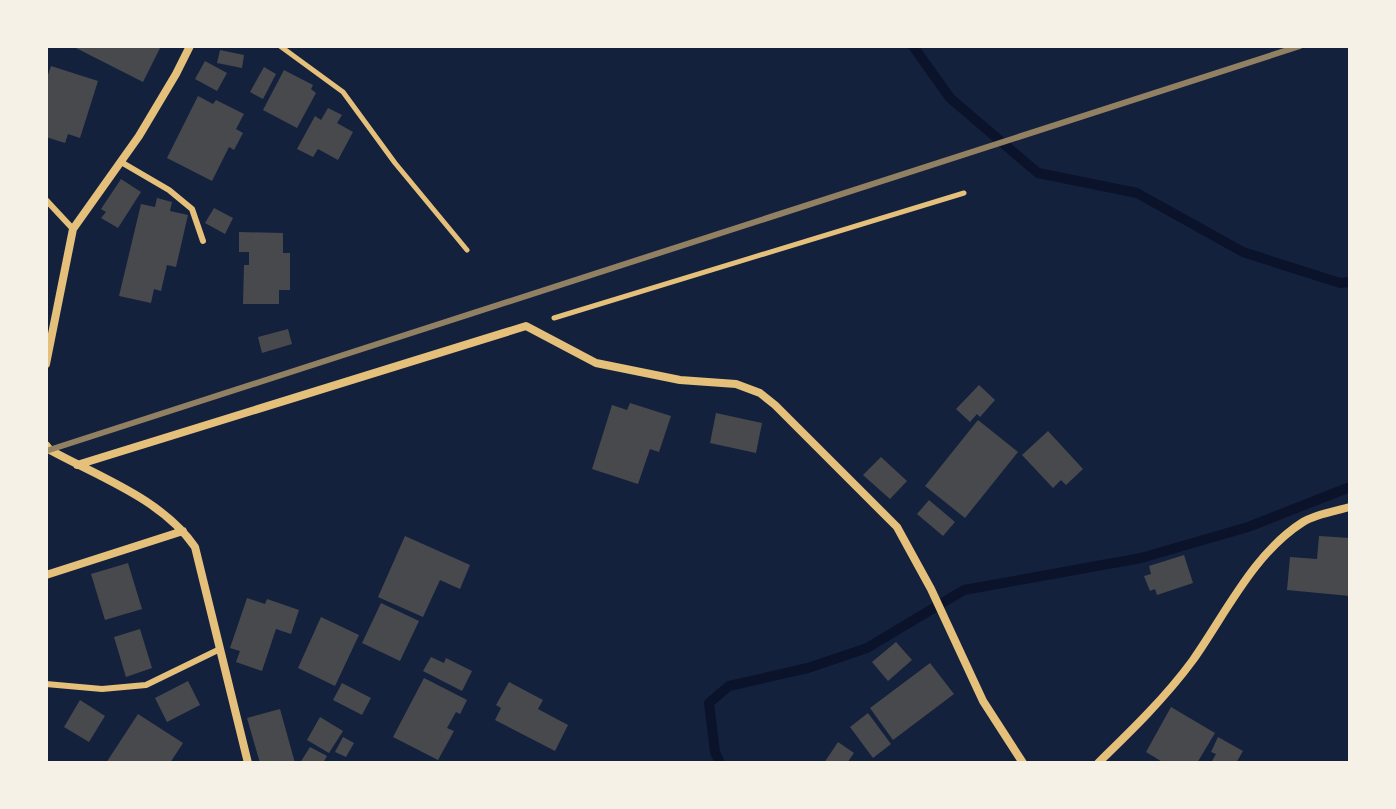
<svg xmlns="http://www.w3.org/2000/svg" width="1396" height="809" font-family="Arial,sans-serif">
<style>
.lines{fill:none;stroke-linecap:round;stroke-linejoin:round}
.stream{stroke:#0b132b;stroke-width:10}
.building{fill:#48494c}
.path{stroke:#e5c07b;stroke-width:5}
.service{stroke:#e5c07b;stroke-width:6}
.minor{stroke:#e5c07b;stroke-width:8}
.rail{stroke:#918062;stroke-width:6}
</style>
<rect width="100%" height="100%" fill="#14213d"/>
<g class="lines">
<path class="stream" d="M 913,46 L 950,98 L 1038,173 L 1137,193 L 1243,252 L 1340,283 L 1350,282
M 720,763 L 715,752 L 709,703 L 729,686 L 808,668 L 867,648 L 964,590 L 1141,558 L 1248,527 L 1350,487"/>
</g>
<path class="building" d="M 72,46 L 161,46 L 143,82 Z
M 220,50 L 244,55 L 242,68 L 217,63 Z
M 205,61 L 227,73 L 217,91 L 195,79 Z
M 51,66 L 98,81 L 80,138 L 68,134 L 65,143 L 46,137 L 46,81 Z
M 264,67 L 276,74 L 263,99 L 250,92 Z
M 284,70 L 313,85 L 311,89 L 316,93 L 297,128 L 263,110 Z
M 198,96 L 213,104 L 216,100 L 244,114 L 236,129 L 243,133 L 234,150 L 229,147 L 212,181 L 167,158 Z
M 328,108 L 342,115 L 337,123 L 353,132 L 338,160 L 318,149 L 313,157 L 297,149 L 315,116 L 321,120 Z
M 121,179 L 141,192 L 118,228 L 101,218 L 106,212 L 101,209 Z
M 157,198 L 172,202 L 170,211 L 188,215 L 176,267 L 167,265 L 161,291 L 154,289 L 151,303 L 119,296 L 141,204 L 155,207 Z
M 214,208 L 233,218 L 225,234 L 205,223 Z
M 239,232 L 283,233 L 283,253 L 290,253 L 290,290 L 279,290 L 279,304 L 243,304 L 244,265 L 249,265 L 249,252 L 239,252 Z
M 288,329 L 292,344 L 262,353 L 258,337 Z
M 979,385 L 995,400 L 980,417 L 977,414 L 970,422 L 956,409 Z
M 630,403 L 671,416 L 659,452 L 650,449 L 638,484 L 592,469 L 612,405 L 627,410 Z
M 716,413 L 762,423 L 756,453 L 710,443 Z
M 978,420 L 1018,452 L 965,518 L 925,486 Z
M 1048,431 L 1083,469 L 1066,485 L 1061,480 L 1053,488 L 1022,455 Z
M 881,457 L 907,481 L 890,499 L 863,475 Z
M 929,500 L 955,522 L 943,536 L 917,514 Z
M 405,536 L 470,565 L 460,589 L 440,580 L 423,617 L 378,597 Z
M 1319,536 L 1350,538 L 1350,596 L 1287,590 L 1290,557 L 1317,559 Z
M 1184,555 L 1193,583 L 1157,595 L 1155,589 L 1150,591 L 1144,576 L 1151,574 L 1149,566 Z
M 128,563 L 142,609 L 105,620 L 91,574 Z
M 247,598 L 265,604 L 267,599 L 299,610 L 291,634 L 276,629 L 262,671 L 236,662 L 240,651 L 230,648 Z
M 381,603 L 419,621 L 400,661 L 362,643 Z
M 321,617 L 359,635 L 335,686 L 298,668 Z
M 140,629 L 152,668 L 126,677 L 114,637 Z
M 896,642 L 912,660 L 888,681 L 872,662 Z
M 431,657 L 444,663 L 446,658 L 472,671 L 462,691 L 423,671 Z
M 930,663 L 954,694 L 893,740 L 870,708 Z
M 424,678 L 467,700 L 460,714 L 456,712 L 447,728 L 454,731 L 438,760 L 393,737 Z
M 188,681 L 200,705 L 167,722 L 155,698 Z
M 509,682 L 543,700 L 538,709 L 568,725 L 555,751 L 495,720 L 501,708 L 496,705 Z
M 342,683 L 371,698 L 362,715 L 333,700 Z
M 80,700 L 105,716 L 89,742 L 64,727 Z
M 1171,707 L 1215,733 L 1197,763 L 1164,763 L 1146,752 Z
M 280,709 L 295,763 L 260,763 L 247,718 Z
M 868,713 L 891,744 L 873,758 L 850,727 Z
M 138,714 L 183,743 L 170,763 L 106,763 Z
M 320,717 L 343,731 L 329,753 L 307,740 Z
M 343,737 L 354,743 L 346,757 L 335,752 Z
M 1218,737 L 1243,751 L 1236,763 L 1211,763 L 1216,754 L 1211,752 Z
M 838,742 L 854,753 L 847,763 L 824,763 Z
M 310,747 L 327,756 L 323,763 L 300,763 Z"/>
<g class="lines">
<path class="path" d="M 280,46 L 343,92 L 395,163 L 467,250
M 554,318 L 964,193"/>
<path class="service" d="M 121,162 L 169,190 L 192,209 L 203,241
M 46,200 L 73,229
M 46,684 L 102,689 L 146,685 L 220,649"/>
<path class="minor" d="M 46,364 L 73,229 L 139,136 L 176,74 L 190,46
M 46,445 L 50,450 C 99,477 162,499 195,547 L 248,763
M 77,465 L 526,326 L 596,363 L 680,380 L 736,384 L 760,393 L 775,405 L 897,527 L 931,589 L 983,701 L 1023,763
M 46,575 L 183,531
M 1098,763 C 1131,731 1166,697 1193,660 C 1226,613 1254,553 1303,522 C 1316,514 1336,511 1350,507"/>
<path class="rail" d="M 46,451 L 1300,46"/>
</g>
<rect width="1396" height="809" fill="none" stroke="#f6f1e7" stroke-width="96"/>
</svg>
